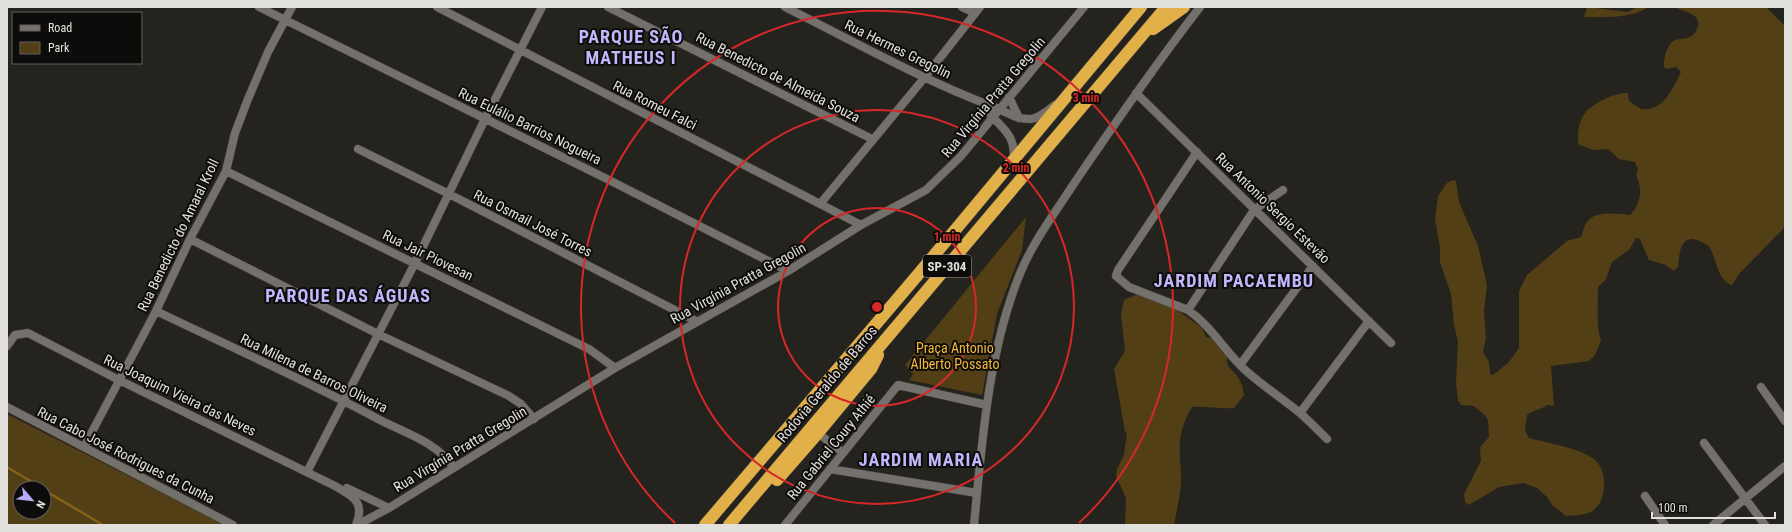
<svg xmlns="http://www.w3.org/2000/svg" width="1792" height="532" font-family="'Roboto Condensed',sans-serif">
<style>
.green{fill:#533f16;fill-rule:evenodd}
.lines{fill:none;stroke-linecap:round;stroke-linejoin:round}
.stream{stroke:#856215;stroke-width:2.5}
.minor-casing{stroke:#413f3b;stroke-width:9}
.highway-casing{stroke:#413f3b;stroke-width:13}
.minor{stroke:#74706b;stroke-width:8}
.highway{stroke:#e2b049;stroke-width:12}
.ring{fill:none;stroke:#d62828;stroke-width:2}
.labels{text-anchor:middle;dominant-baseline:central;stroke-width:4;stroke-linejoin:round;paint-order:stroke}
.shield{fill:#0d0c0a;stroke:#a2a09e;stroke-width:1}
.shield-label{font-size:13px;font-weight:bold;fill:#e2e0dd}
.street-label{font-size:14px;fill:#e2e0dd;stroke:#0d0c0a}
.park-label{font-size:14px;fill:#f7bb38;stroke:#0d0c0a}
.district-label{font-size:18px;font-weight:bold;letter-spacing:1px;fill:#c3b6fd;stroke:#0d0c0a}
.centre{fill:#d62828;stroke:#0d0c0a;stroke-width:2}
.ring-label{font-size:12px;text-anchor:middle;font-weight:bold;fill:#d62828;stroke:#0d0c0a;stroke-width:4;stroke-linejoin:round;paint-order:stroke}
</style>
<rect width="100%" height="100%" fill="#25231e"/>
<path class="green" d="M 1587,7 L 1628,12 L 1637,7 L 1649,7 C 1629,19 1607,17 1584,17 Z
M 1674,7 L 1766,7 L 1785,26 L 1785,222 L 1783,229 L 1739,274 L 1732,285 C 1717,280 1717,260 1710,248 C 1707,244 1702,242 1697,240 C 1680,234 1679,256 1678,267 L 1674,271 L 1666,265 L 1649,260 L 1640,239 L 1636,238 L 1629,250 L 1612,262 L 1606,279 L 1598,287 C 1598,303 1596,326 1601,341 L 1595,355 L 1589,361 L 1551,366 L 1554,406 L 1547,405 C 1540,410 1533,410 1527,415 L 1525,430 L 1529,438 C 1547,443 1580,448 1594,459 C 1607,469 1608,497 1595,509 C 1587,516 1576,515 1566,516 L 1553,506 L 1547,497 L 1537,488 L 1524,483 L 1499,487 L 1469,505 L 1465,502 L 1464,494 L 1481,461 L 1480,447 L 1489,437 L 1488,420 L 1485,415 L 1474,406 L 1461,405 L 1458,401 L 1456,381 L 1458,342 L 1454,325 L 1451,294 L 1440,262 L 1440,248 L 1435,219 L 1438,196 L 1447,183 L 1453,180 L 1456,181 L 1459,202 L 1478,246 L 1487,285 L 1484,311 L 1486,338 L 1483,352 L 1489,362 L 1490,374 L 1493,375 L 1509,362 L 1519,348 L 1519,291 L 1527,275 L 1567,241 L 1581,237 C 1583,232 1584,226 1587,222 C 1595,210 1618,214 1630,215 C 1641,204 1643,189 1636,175 L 1638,169 L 1635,162 L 1619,159 L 1608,149 L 1592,150 L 1578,144 C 1578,135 1578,124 1583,116 C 1591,103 1614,93 1628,93 L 1629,101 C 1633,103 1638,108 1642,109 C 1664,112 1673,87 1681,72 L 1676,67 L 1667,69 L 1664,67 C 1663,59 1667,46 1673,41 C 1678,38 1686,40 1691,36 C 1694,35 1696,32 1697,29 C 1704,15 1684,11 1674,7 Z
M 1026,217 L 1022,250 L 997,314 L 982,395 L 909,380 L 913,374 L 905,365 Z
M 1138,294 L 1163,303 L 1180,312 L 1202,328 L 1206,337 L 1215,339 L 1226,354 L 1228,366 L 1238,377 L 1242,385 L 1244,395 L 1234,408 C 1220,409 1206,406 1192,407 C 1177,434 1179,444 1181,473 C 1182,490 1177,508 1174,525 L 1125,525 L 1126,498 L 1116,476 L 1117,469 L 1124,455 L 1127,433 L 1125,432 L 1114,369 L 1125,351 L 1121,314 L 1124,300 Z
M 7,414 L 225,525 L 7,525 ZM 20,488 L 44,488 L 44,512 L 20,512 Z"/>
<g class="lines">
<path class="stream" d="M 7,467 L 42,488
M 44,490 L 103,525"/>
<g class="minor-casing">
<path id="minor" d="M 259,7 L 607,179 L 788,271
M 437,7 L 861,225
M 608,7 L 872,139
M 785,7 C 853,41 922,80 994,107 C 1006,112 1018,120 1031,119 C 1040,118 1048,110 1055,105
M 962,7 L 975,13
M 1136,93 L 1391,343
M 1009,97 L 1019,118
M 990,114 C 1004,130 1015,135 1014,160
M 358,149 L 449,194 L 696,321
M 1197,152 L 1118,270 L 1116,276 L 1129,287 L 1188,310 C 1210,325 1222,347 1241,366 C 1259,384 1281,397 1300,413 C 1309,421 1318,430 1327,439
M 226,171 L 589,349 L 615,368
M 820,204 L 925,77 L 980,7
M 190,239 L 378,334 L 509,396 L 521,404 L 534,419
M 1188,310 L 1254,210 L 1283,190
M 156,311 C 231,347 307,381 380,420 C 405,433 438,443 453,467
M 7,346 L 15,335 L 28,333 L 119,380 L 333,485 C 351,495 366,501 356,525
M 1240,365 L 1313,266
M 1761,387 L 1785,421
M 7,407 L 233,525
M 1300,413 L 1369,321
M 818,433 L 843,453
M 1704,443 L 1765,525
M 84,447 L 156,311 L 190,239 L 226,171 L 235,133 L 248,99 L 268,52 L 292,7
M 830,469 L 977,493
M 307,472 L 415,263 L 485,119 L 542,7
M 347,488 L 389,508
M 1645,496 L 1665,525
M 357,525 L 389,508 L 615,368 L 788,271 L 861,225 L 926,190 L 961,156 L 1084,7
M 785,525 L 898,385 L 987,405
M 974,525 C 982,442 988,354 1019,276 C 1033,241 1055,213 1075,182 C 1115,123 1156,64 1200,7
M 1713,525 L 1785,466"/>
</g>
<g class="highway-casing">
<path id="highway" d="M 1153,29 L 1184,7
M 777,480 L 818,433 L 871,369 L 878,355
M 705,525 L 916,277 L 1141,7
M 729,525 L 1166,7"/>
</g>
<use href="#minor" class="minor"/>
<use href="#highway" class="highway"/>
</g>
<g class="ring">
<circle cx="877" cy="307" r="99"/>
<circle cx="877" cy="307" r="197"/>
<path d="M675 523A296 296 0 1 1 1079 523"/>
</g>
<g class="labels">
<rect class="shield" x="923" y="255" width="48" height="22" rx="3"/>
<g class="shield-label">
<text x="947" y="266">SP-304</text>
</g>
<g class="street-label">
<text transform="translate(898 49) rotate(26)">Rua Hermes Gregolin</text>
<text transform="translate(778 77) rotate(27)">Rua Benedicto de Almeida Souza</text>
<text transform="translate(993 97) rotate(-50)">Rua Virgínia Pratta Gregolin</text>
<text transform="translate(655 105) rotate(27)">Rua Romeu Falci</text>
<text transform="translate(530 126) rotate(26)">Rua Eulálio Barrios Nogueira</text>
<text transform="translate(1273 208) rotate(44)">Rua Antonio Sergio Estevão</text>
<text transform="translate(533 223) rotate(27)">Rua Osmail José Torres</text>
<text transform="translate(178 235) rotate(-64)">Rua Benedicto do Amaral Kroll</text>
<text transform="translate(428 255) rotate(26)">Rua Jair Piovesan</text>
<text transform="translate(738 283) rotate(-29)">Rua Virgínia Pratta Gregolin</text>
<text transform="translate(314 373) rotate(26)">Rua Milena de Barros Oliveira</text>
<text transform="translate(827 384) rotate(-50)">Rodovia Geraldo de Barros</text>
<text transform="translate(180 395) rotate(26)">Rua Joaquim Vieira das Neves</text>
<text transform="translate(831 447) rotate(-51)">Rua Gabriel Coury Athié</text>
<text transform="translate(460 449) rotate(-31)">Rua Virgínia Pratta Gregolin</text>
<text transform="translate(126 455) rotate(27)">Rua Cabo José Rodrigues da Cunha</text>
</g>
<g class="park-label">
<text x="955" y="348">Praça Antonio<tspan x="955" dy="16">Alberto Possato</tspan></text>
</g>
<g class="district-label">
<text x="631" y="36">PARQUE SÃO<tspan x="631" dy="21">MATHEUS I</tspan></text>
<text x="1234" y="280">JARDIM PACAEMBU</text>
<text x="348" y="295">PARQUE DAS ÁGUAS</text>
<text x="921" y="459">JARDIM MARIA</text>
</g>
</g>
<circle cx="877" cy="307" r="6" class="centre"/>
<g class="ring-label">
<text x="1086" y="102">3 min</text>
<text x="1016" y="172">2 min</text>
<text x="947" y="241">1 min</text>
</g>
<rect width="1792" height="532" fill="none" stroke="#e2e0dd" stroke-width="16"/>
<rect x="12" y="12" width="130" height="52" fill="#0d0c0a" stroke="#62615e"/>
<rect x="20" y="25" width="20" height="6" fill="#74706b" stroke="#62615e"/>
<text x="48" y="32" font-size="12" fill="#e2e0dd">Road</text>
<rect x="20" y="42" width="20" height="12" fill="#533f16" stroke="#62615e"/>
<text x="48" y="52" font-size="12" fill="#e2e0dd">Park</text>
<g transform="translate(32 500) rotate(118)"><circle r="19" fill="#0d0c0a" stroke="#62615e"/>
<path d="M0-3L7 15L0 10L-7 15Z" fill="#b9abf7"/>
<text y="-6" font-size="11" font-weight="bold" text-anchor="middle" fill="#e2e0dd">N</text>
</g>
<path d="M1652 512v6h123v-6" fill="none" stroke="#e2e0dd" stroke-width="2"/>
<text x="1658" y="512" font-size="12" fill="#e2e0dd" stroke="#0d0c0a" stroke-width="3" paint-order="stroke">100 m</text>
</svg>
